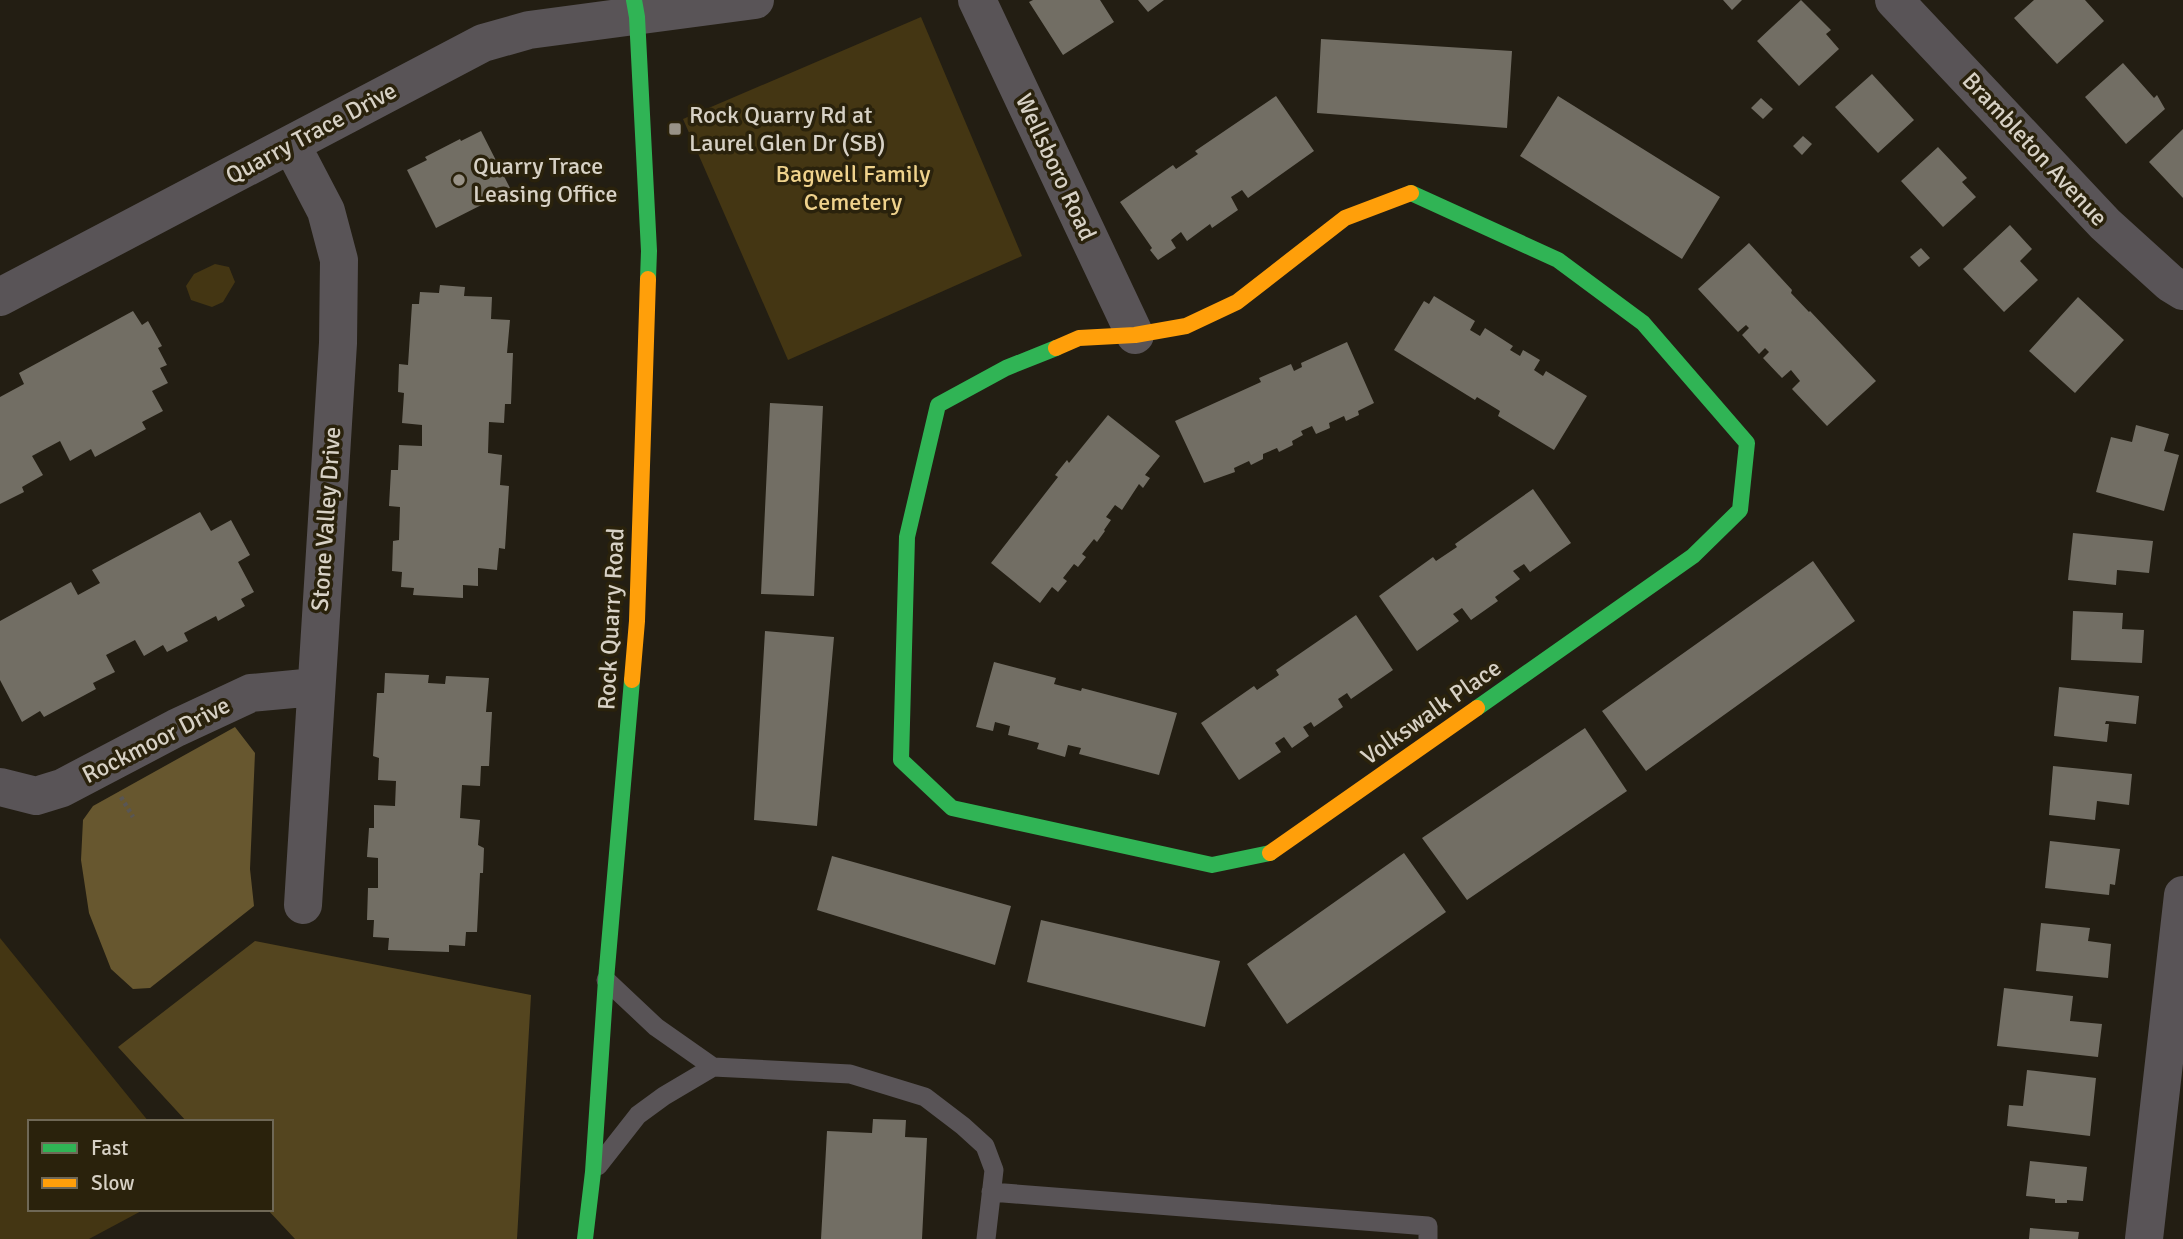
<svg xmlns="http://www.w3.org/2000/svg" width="2183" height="1239" font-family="Signika,sans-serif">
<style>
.green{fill:#443613}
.forest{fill:#54451f}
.water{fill:#67572f}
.building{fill:#726e64}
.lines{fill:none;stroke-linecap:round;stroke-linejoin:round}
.path{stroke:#595654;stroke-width:4.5;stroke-dasharray:3.5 3.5;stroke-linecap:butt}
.lane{stroke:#595457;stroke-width:19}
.street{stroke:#595457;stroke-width:38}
.fast{stroke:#30b455;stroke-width:16}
.slow{stroke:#ff9f0a;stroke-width:16}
.poi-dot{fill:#989287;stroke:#2a220c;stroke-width:2.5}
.labels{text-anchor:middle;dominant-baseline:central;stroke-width:7;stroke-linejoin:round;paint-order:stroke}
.poi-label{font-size:24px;fill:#d7d1c5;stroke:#2a220c;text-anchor:start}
.street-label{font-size:24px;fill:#d7d1c5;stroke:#2a220c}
.park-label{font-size:24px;fill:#efd28c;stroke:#2a220c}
</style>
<rect width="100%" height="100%" fill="#231e13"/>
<path class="green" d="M 921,17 L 1022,256 L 788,360 L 683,119 Z
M 215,264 L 229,267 L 235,282 L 223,302 L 212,307 L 191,300 L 186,286 L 194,274 Z
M 0,938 L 149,1122 L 30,1122 L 30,1209 L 145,1209 L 89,1239 L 0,1239 Z"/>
<path class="forest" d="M 255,941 L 531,995 L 517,1239 L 295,1239 L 267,1209 L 271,1209 L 271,1122 L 187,1122 L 118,1047 Z"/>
<path class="water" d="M 235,727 L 255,753 L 250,869 L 254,906 L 150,988 L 133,989 L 111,969 L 89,913 L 81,860 L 83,820 L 93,806 Z"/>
<path class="building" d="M 1033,0 L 1100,0 L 1114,22 L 1063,55 L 1029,2 Z
M 1138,0 L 1164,0 L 1148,12 Z
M 1723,0 L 1742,0 L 1732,10 Z
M 1801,0 L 1831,30 L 1826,34 L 1839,49 L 1799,86 L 1757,41 Z
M 2034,0 L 2085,0 L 2104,21 L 2057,64 L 2014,18 Z
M 1321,39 L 1512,51 L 1507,128 L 1317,113 Z
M 2123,63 L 2154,98 L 2157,95 L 2165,109 L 2126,144 L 2085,97 Z
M 1872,74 L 1914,120 L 1878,153 L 1835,107 Z
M 1276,96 L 1314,151 L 1248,198 L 1242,190 L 1231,197 L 1238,210 L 1212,228 L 1210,224 L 1187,241 L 1181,232 L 1171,240 L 1176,248 L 1158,260 L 1150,250 L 1152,248 L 1120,202 L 1173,165 L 1176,169 L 1198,154 L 1195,151 Z
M 1558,96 L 1720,197 L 1682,259 L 1520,156 Z
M 1761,98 L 1773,109 L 1763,119 L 1751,108 Z
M 2183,129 L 2183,198 L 2149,162 Z
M 481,131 L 511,190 L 436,228 L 407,170 L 427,160 L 425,157 L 460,139 L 461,141 Z
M 1803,136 L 1812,144 L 1802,155 L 1793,146 Z
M 1938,147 L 1967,178 L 1962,182 L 1976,197 L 1943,227 L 1901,181 Z
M 2010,225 L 2032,249 L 2020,261 L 2038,280 L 2004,312 L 1963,269 Z
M 1749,243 L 1792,290 L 1791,293 L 1809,312 L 1810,311 L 1876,381 L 1827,426 L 1792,389 L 1800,381 L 1791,370 L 1782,378 L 1763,358 L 1769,352 L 1765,348 L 1759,354 L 1742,335 L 1749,328 L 1746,325 L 1738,332 L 1698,289 Z
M 1921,248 L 1930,258 L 1919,267 L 1910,257 Z
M 440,285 L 465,287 L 464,296 L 492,297 L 491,319 L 510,320 L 507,353 L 513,353 L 511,404 L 505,404 L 504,423 L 489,422 L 488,453 L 502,455 L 500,485 L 509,486 L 505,549 L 499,548 L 497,570 L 478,568 L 478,586 L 463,585 L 463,598 L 413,595 L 414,588 L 401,587 L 402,572 L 392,571 L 393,541 L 399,540 L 400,507 L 389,506 L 391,470 L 398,470 L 399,445 L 422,446 L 422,425 L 402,423 L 404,393 L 398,392 L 399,364 L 408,365 L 412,304 L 419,304 L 420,292 L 439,293 Z
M 1434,296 L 1475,321 L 1470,330 L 1480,336 L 1485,328 L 1513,346 L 1510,350 L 1520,356 L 1523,350 L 1540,360 L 1534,370 L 1543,376 L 1546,371 L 1587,396 L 1554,450 L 1498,416 L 1500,411 L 1477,397 L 1475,400 L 1394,350 L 1424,301 L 1429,304 Z
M 2078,297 L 2124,340 L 2075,393 L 2029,351 Z
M 133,311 L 142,325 L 148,321 L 162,346 L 158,348 L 167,365 L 160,368 L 168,383 L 152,391 L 163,411 L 142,422 L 146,429 L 95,457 L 91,449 L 70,461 L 60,441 L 32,456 L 43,475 L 22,487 L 24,492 L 0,504 L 0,397 L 24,384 L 19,373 Z
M 1347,342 L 1374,403 L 1358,411 L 1359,415 L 1346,421 L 1344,416 L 1329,423 L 1330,428 L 1316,434 L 1312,426 L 1301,431 L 1303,435 L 1292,441 L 1293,445 L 1279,452 L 1277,448 L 1263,454 L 1263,459 L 1251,465 L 1249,461 L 1234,468 L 1235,472 L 1204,483 L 1175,421 L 1261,382 L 1259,378 L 1291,364 L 1294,371 L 1302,367 L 1301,363 Z
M 770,403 L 823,406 L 814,596 L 761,594 Z
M 1108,415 L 1160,456 L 1145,475 L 1150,478 L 1143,488 L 1139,484 L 1122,510 L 1115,505 L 1106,517 L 1111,520 L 1104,530 L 1105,531 L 1097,542 L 1094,539 L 1082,554 L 1086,557 L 1078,567 L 1074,564 L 1063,578 L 1067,581 L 1058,592 L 1052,587 L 1040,603 L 991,563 L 1058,477 L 1055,475 L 1067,460 L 1069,463 Z
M 2136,425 L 2169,434 L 2164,451 L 2179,455 L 2164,511 L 2096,492 L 2111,437 L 2132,442 Z
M 1533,489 L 1571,543 L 1530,572 L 1524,564 L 1513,571 L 1520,579 L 1495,597 L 1498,601 L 1471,620 L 1462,608 L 1453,614 L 1459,621 L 1417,651 L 1379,596 L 1433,557 L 1436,561 L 1457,547 L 1455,544 Z
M 200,512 L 211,531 L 231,520 L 250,555 L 238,562 L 254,592 L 241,599 L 245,606 L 218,621 L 216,616 L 184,633 L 188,641 L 167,652 L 163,645 L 144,656 L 135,640 L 106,655 L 115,672 L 93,683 L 96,689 L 44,717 L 40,711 L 22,722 L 0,680 L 0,621 L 71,582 L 78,595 L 100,583 L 92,570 Z
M 2073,533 L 2153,541 L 2149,573 L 2117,570 L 2116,585 L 2068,580 Z
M 1813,561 L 1855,621 L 1646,771 L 1602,711 Z
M 2073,611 L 2123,613 L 2122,629 L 2144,630 L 2142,663 L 2071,660 Z
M 1356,615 L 1393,670 L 1351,699 L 1347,693 L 1338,699 L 1343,707 L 1314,727 L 1311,722 L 1303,727 L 1309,736 L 1292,748 L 1284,737 L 1275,743 L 1281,752 L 1239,780 L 1201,723 L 1254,686 L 1257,690 L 1279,675 L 1276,670 Z
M 765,631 L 834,637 L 817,826 L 754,820 Z
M 994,662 L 1056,678 L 1054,684 L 1081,691 L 1082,688 L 1177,713 L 1159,775 L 1079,754 L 1081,748 L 1068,745 L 1065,757 L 1037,749 L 1039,743 L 1008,735 L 1010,726 L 995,722 L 993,731 L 976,727 Z
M 385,673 L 429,675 L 428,683 L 445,684 L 446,676 L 489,678 L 486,712 L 492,712 L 489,766 L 481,766 L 480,786 L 462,785 L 460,818 L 480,820 L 478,845 L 484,848 L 483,873 L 480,873 L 477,932 L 466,932 L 465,946 L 449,945 L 449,952 L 388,950 L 389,938 L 373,937 L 374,920 L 367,920 L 368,888 L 378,888 L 378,858 L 367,857 L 369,828 L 374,828 L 374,805 L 395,806 L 396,781 L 378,780 L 379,758 L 373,756 L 377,693 L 384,693 Z
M 2059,687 L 2139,696 L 2136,724 L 2106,721 L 2105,724 L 2109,724 L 2107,742 L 2054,736 Z
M 1585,728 L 1627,791 L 1467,900 L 1422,838 Z
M 2053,766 L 2132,774 L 2129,805 L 2097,801 L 2095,820 L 2049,815 Z
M 2050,841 L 2120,849 L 2115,885 L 2110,884 L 2109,895 L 2045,888 Z
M 1404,853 L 1446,912 L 1287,1024 L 1247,964 Z
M 832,856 L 1011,906 L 995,965 L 817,910 Z
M 1041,920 L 1220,961 L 1205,1027 L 1027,982 Z
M 2041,923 L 2090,928 L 2088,941 L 2111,944 L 2108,978 L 2036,971 Z
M 2004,988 L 2073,996 L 2070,1021 L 2102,1024 L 2098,1057 L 1997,1046 Z
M 2027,1070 L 2096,1078 L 2090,1136 L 2007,1126 L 2009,1105 L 2023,1106 Z
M 873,1119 L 906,1120 L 905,1137 L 927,1138 L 922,1239 L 821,1239 L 827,1131 L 872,1133 Z
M 2030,1161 L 2087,1167 L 2083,1201 L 2067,1200 L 2067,1203 L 2055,1203 L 2055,1199 L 2026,1196 Z
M 2030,1228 L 2079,1232 L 2078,1239 L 2029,1239 Z"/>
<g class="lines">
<path class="path" d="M 121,797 L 133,817"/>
<path class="lane" d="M 713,1067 L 850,1074 L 925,1097 L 963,1126 L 985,1146 L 994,1170 L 986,1239
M 598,1166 L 638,1115 L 664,1096 L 713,1067 L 656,1027 L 606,980
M 991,1192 L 1428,1226 L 1428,1239"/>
<path class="street" d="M 977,0 L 1135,335
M 1894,0 L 2105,224 L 2170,283 L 2183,291
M 291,144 L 326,211 L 339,260 L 338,343 L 303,905
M 0,297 L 483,43 L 529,30 L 755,0
M 0,787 L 36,796 L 62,788 L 176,728 L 251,693 L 315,687
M 2144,1239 L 2183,895"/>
<path class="fast" d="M 634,0 L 637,17 L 649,251 L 648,279
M 1411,193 L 1558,260 L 1643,323 L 1747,443 L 1740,510 L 1693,556 L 1477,708
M 1056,348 L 1006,368 L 938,405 L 907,537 L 901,760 L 952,808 L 1212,865 L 1270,853
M 585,1239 L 593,1172 L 606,980 L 632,680"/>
<path class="slow" d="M 1056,348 L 1079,338 L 1135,335 L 1186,326 L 1237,302 L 1345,218 L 1411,193
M 632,680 L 637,621 L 648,279
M 1270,853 L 1477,708"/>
</g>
<g class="poi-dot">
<rect x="668" y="122" width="14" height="14" rx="3.5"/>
<circle cx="459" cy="180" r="7"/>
</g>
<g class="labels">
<g class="poi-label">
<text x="689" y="115">Rock Quarry Rd at<tspan x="689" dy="28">Laurel Glen Dr (SB)</tspan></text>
<text x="473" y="166">Quarry Trace<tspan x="473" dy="28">Leasing Office</tspan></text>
</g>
<g class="street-label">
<text transform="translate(311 133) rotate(-28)">Quarry Trace Drive</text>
<text transform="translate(2035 149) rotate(47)">Brambleton Avenue</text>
<text transform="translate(1056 167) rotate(65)">Wellsboro Road</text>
<text transform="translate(326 519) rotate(-86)">Stone Valley Drive</text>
<text transform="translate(611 619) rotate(-87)">Rock Quarry Road</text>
<text transform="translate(1431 712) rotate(-35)">Volkswalk Place</text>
<text transform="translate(156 740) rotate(-27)">Rockmoor Drive</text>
</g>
<g class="park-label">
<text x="853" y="174">Bagwell Family<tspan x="853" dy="28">Cemetery</tspan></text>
</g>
</g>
<rect x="28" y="1120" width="245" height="91" fill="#2a220c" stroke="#6f6856" stroke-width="2"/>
<rect x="42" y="1143" width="35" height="10" fill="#30b455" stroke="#6f6856" stroke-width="2"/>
<text x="91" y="1155" font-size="21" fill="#d7d1c5">Fast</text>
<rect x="42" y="1178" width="35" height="10" fill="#ff9f0a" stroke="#6f6856" stroke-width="2"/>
<text x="91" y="1190" font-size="21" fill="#d7d1c5">Slow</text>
</svg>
